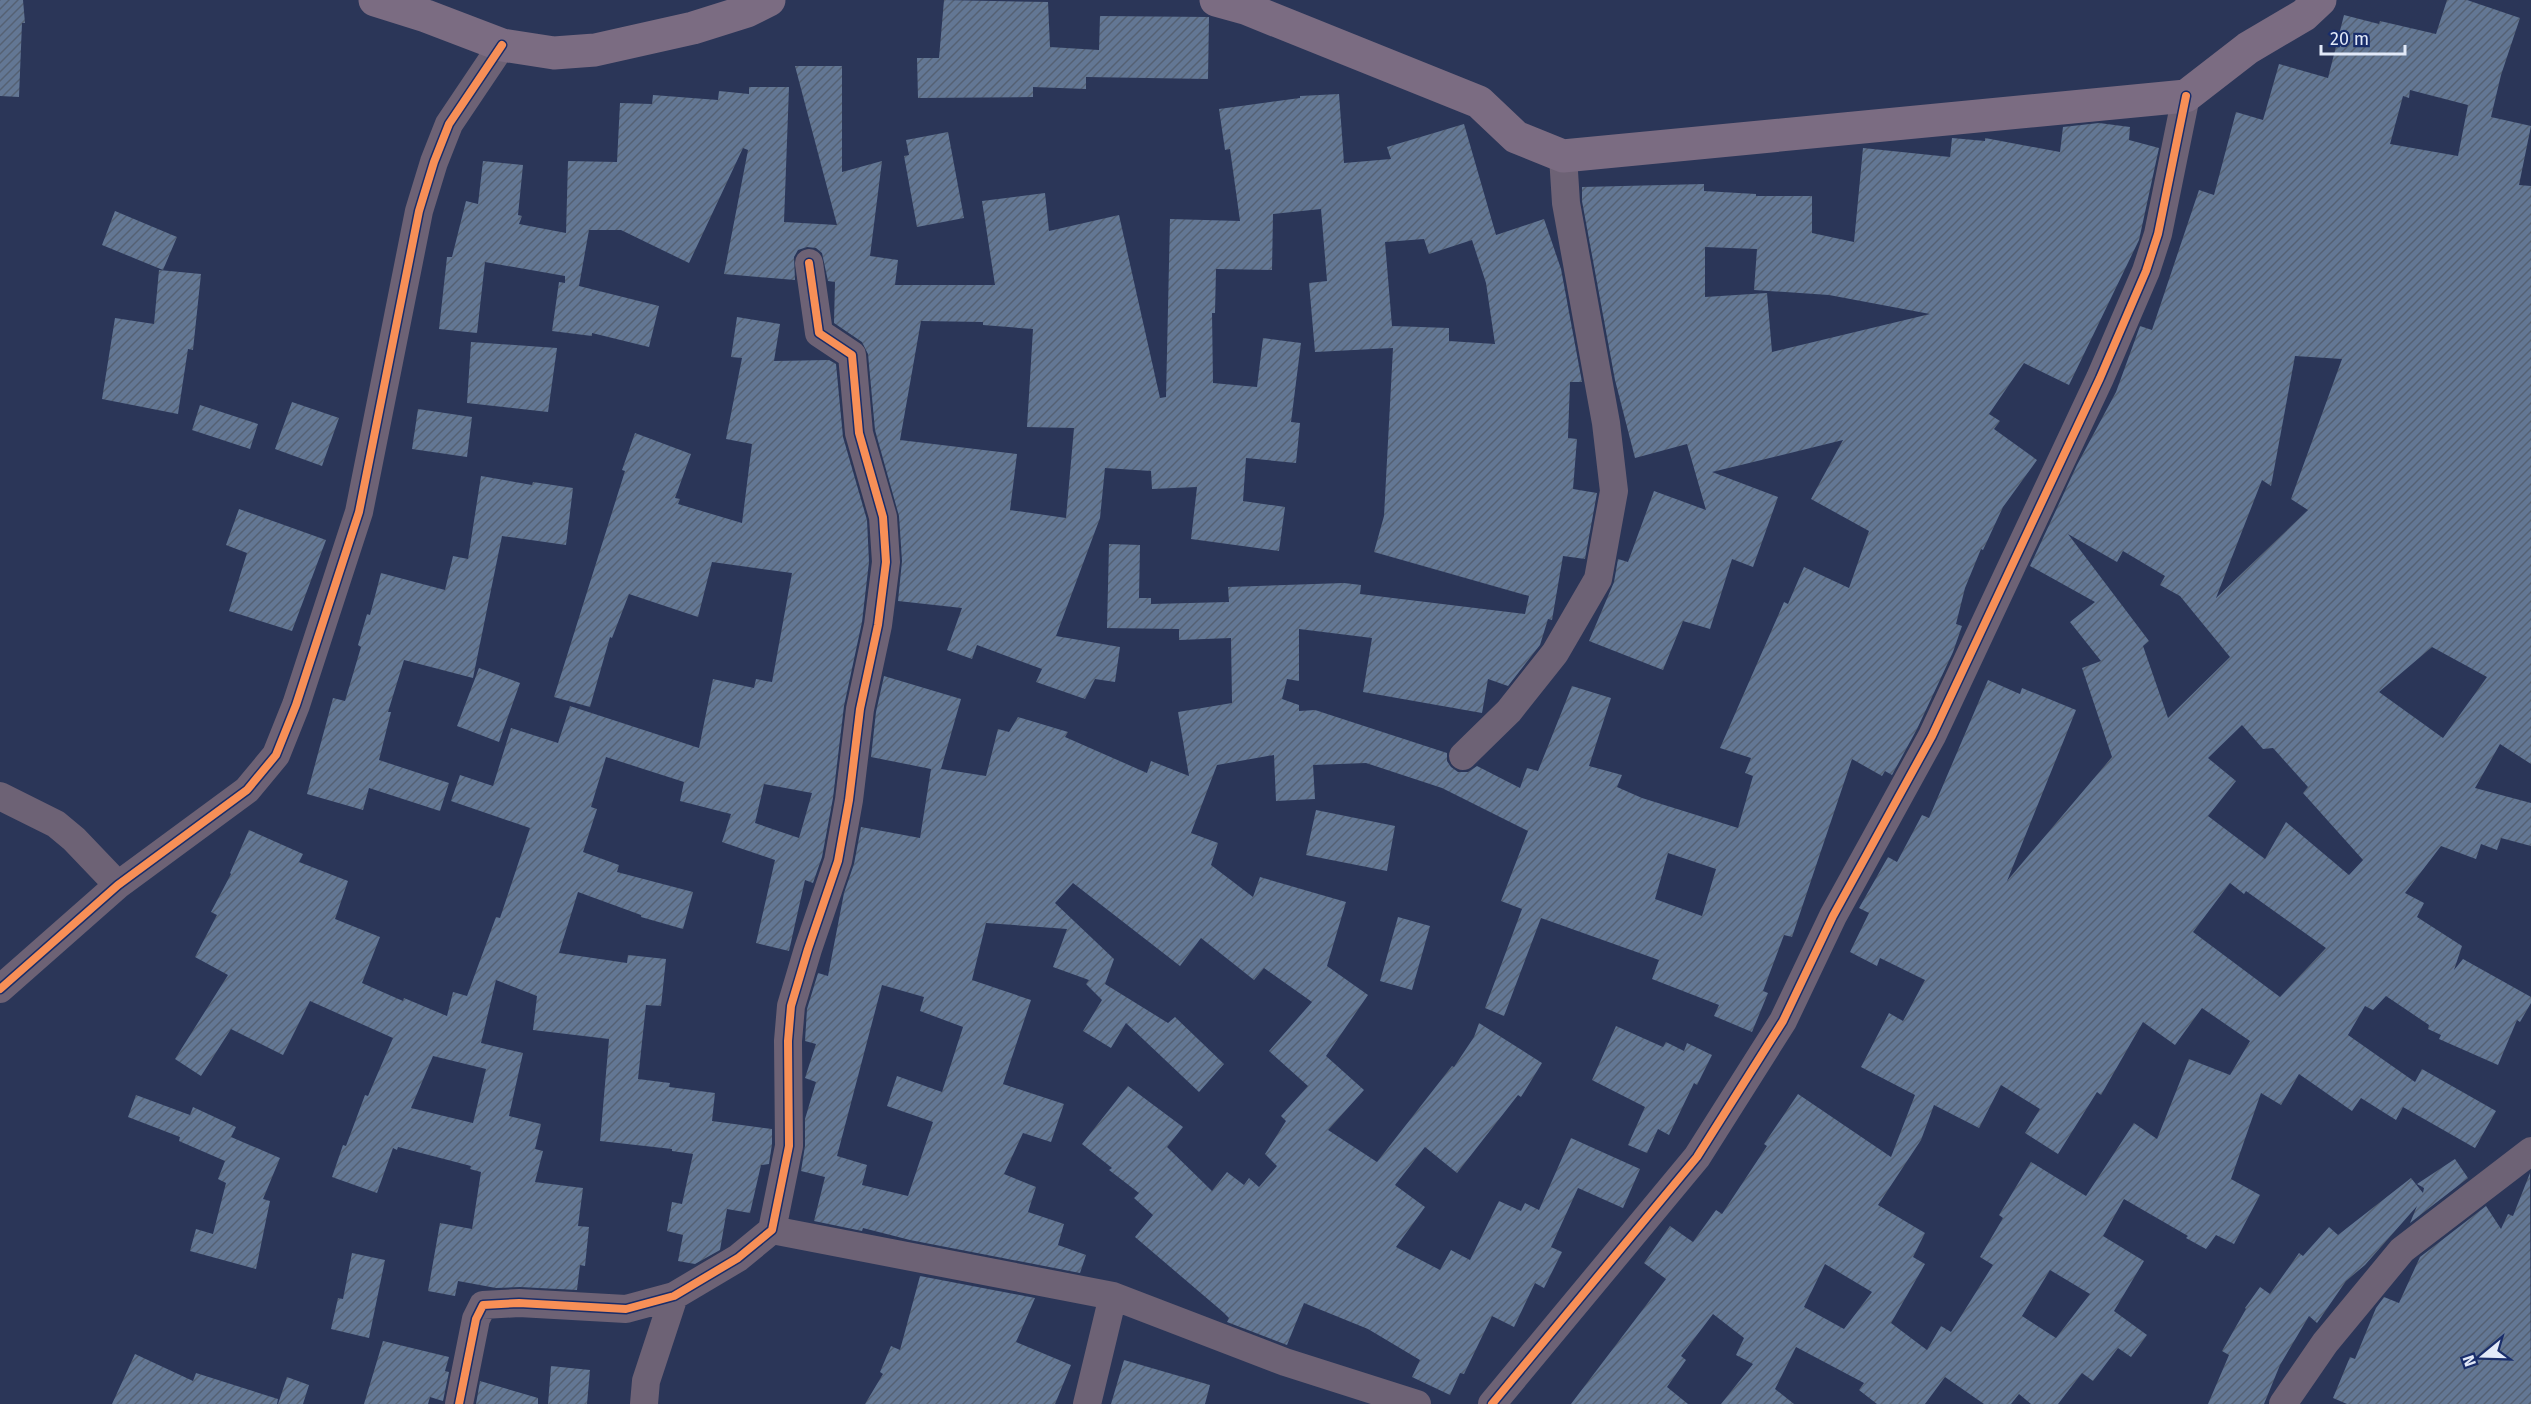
<svg xmlns="http://www.w3.org/2000/svg" width="2531" height="1404" font-family="'Fira Sans',sans-serif">
<style>
.building{fill:url(#building-hatch);fill-rule:evenodd}
.lines{fill:none;stroke-linecap:round;stroke-linejoin:round}
.minor{stroke:#6d6275;stroke-width:28}
.secondary{stroke:#7b6c82;stroke-width:33}
.cycleway-casing{stroke:#192d6a;stroke-width:11}
.cycleway{stroke:#f78f57;stroke-width:8}
</style>
<defs>
<pattern id="building-hatch" width="6" height="6" patternUnits="userSpaceOnUse" patternTransform="scale(1.5)"><rect width="6" height="6" fill="#637794"/><path d="M-1 1l2-2M0 6l6-6M5 7l2-2" fill="none" stroke="#556173"/></pattern>
</defs>
<rect width="100%" height="100%" fill="#2b3658"/>
<path class="building" d="M 0,0 L 23,0 L 25,23 L 22,23 L 19,97 L 0,96 Z
M 944,0 L 1048,2 L 1050,47 L 1099,50 L 1100,16 L 1209,17 L 1208,79 L 1086,77 L 1086,89 L 1033,87 L 1033,97 L 918,98 L 917,58 L 939,58 Z
M 2447,0 L 2467,0 L 2520,18 L 2501,75 L 2491,117 L 2531,126 L 2519,185 L 2531,186 L 2531,764 L 2500,744 L 2475,788 L 2531,803 L 2531,846 L 2501,838 L 2497,850 L 2481,844 L 2476,859 L 2441,846 L 2405,893 L 2424,903 L 2417,917 L 2462,946 L 2454,970 L 2463,959 L 2531,997 L 2531,1003 L 2520,1022 L 2517,1020 L 2498,1065 L 2439,1039 L 2441,1035 L 2428,1029 L 2429,1025 L 2386,996 L 2373,1010 L 2365,1006 L 2348,1035 L 2415,1082 L 2422,1069 L 2496,1111 L 2475,1148 L 2403,1107 L 2396,1120 L 2361,1098 L 2352,1111 L 2299,1074 L 2281,1105 L 2261,1093 L 2231,1179 L 2260,1195 L 2234,1244 L 2216,1235 L 2206,1249 L 2186,1238 L 2188,1236 L 2124,1199 L 2103,1236 L 2144,1261 L 2114,1311 L 2147,1335 L 2131,1357 L 2118,1348 L 2093,1381 L 2082,1373 L 2058,1404 L 2031,1404 L 2019,1394 L 2011,1404 L 1984,1404 L 1945,1377 L 1925,1404 L 1877,1404 L 1859,1390 L 1864,1383 L 1796,1347 L 1775,1389 L 1794,1404 L 1721,1404 L 1753,1364 L 1736,1355 L 1744,1338 L 1713,1314 L 1681,1356 L 1686,1360 L 1667,1387 L 1688,1404 L 1571,1404 L 1666,1279 L 1644,1263 L 1670,1226 L 1693,1242 L 1716,1210 L 1722,1214 L 1767,1146 L 1764,1144 L 1798,1094 L 1891,1157 L 1915,1095 L 1861,1067 L 1889,1013 L 1903,1021 L 1925,980 L 1880,958 L 1877,966 L 1850,952 L 1869,913 L 1859,908 L 1888,857 L 1897,862 L 1922,815 L 1929,818 L 1988,680 L 2020,694 L 2022,688 L 2076,710 L 2007,881 L 2112,757 L 2082,668 L 2101,661 L 2070,622 L 2095,602 L 2030,566 L 2077,465 L 2116,392 L 2140,326 L 2152,330 L 2199,190 L 2214,195 L 2236,112 L 2263,120 L 2279,64 L 2328,78 L 2344,15 L 2379,24 L 2380,21 L 2436,34 ZM 2410,90 L 2468,105 L 2458,156 L 2390,144 L 2403,96 L 2409,98 ZM 2295,356 L 2342,359 L 2291,499 L 2308,510 L 2216,598 L 2262,480 L 2271,486 ZM 2068,534 L 2117,562 L 2123,551 L 2165,576 L 2160,585 L 2180,596 L 2230,657 L 2168,718 L 2143,646 L 2149,641 ZM 2432,647 L 2487,677 L 2443,738 L 2379,692 ZM 2242,725 L 2263,749 L 2273,748 L 2308,787 L 2303,793 L 2363,860 L 2349,875 L 2286,822 L 2265,859 L 2208,816 L 2236,781 L 2208,758 ZM 2230,883 L 2244,894 L 2246,891 L 2326,948 L 2280,997 L 2193,932 ZM 2202,1008 L 2250,1041 L 2230,1075 L 2189,1059 L 2157,1139 L 2134,1123 L 2086,1196 L 2031,1162 L 1999,1215 L 2003,1218 L 1980,1257 L 1993,1265 L 1951,1332 L 1941,1326 L 1927,1350 L 1891,1323 L 1925,1264 L 1913,1257 L 1925,1233 L 1878,1205 L 1921,1140 L 1934,1105 L 1979,1128 L 2001,1085 L 2040,1109 L 2025,1133 L 2058,1154 L 2097,1092 L 2101,1095 L 2143,1022 L 2175,1045 ZM 1825,1264 L 1872,1292 L 1844,1329 L 1804,1307 ZM 2050,1270 L 2090,1294 L 2056,1338 L 2022,1316 Z
M 795,66 L 842,66 L 842,172 L 882,161 L 870,256 L 898,260 L 895,285 L 995,285 L 982,201 L 1045,193 L 1049,231 L 1119,215 L 1160,398 L 1166,397 L 1170,219 L 1240,221 L 1230,149 L 1225,150 L 1219,109 L 1300,98 L 1300,96 L 1339,94 L 1344,163 L 1391,159 L 1387,147 L 1464,124 L 1496,235 L 1544,219 L 1561,269 L 1582,382 L 1570,382 L 1568,438 L 1577,439 L 1573,489 L 1597,493 L 1585,559 L 1563,556 L 1552,620 L 1548,619 L 1540,645 L 1508,686 L 1488,679 L 1482,713 L 1363,692 L 1372,638 L 1299,629 L 1299,681 L 1287,679 L 1282,699 L 1299,705 L 1299,711 L 1315,710 L 1447,753 L 1447,761 L 1451,767 L 1458,772 L 1468,772 L 1477,766 L 1520,788 L 1527,768 L 1538,771 L 1572,686 L 1611,698 L 1589,766 L 1622,775 L 1617,787 L 1642,798 L 1738,828 L 1753,776 L 1745,773 L 1751,758 L 1720,748 L 1784,602 L 1788,604 L 1804,567 L 1849,588 L 1869,531 L 1811,499 L 1843,440 L 1712,472 L 1778,497 L 1753,567 L 1732,559 L 1710,629 L 1683,621 L 1663,670 L 1589,641 L 1614,582 L 1618,559 L 1628,562 L 1654,491 L 1706,510 L 1687,444 L 1635,458 L 1615,380 L 1582,201 L 1582,187 L 1704,184 L 1704,191 L 1756,194 L 1756,196 L 1812,196 L 1812,233 L 1854,242 L 1863,148 L 1950,157 L 1952,138 L 1985,141 L 1985,138 L 2060,152 L 2063,127 L 2099,123 L 2130,127 L 2129,140 L 2159,148 L 2139,240 L 2069,385 L 2024,363 L 1989,414 L 2000,421 L 1994,429 L 2037,460 L 2003,507 L 1983,550 L 1981,549 L 1965,588 L 1956,624 L 1962,626 L 1953,652 L 1917,729 L 1892,775 L 1885,771 L 1882,776 L 1852,759 L 1792,937 L 1784,935 L 1763,991 L 1768,993 L 1752,1032 L 1714,1016 L 1719,1005 L 1652,979 L 1659,960 L 1541,918 L 1504,1016 L 1485,1008 L 1522,909 L 1501,901 L 1528,831 L 1442,788 L 1366,763 L 1313,765 L 1315,799 L 1276,801 L 1274,755 L 1217,765 L 1191,833 L 1218,843 L 1211,865 L 1253,897 L 1260,877 L 1346,902 L 1327,966 L 1368,995 L 1326,1056 L 1364,1090 L 1328,1130 L 1377,1162 L 1452,1066 L 1454,1067 L 1474,1037 L 1479,1023 L 1542,1063 L 1521,1097 L 1518,1095 L 1457,1173 L 1425,1147 L 1395,1185 L 1425,1207 L 1396,1247 L 1440,1270 L 1451,1250 L 1470,1260 L 1499,1201 L 1521,1211 L 1525,1203 L 1539,1210 L 1571,1138 L 1640,1169 L 1623,1208 L 1578,1188 L 1551,1247 L 1562,1252 L 1544,1288 L 1535,1283 L 1514,1327 L 1492,1316 L 1464,1374 L 1460,1373 L 1450,1395 L 1412,1377 L 1420,1360 L 1368,1329 L 1304,1303 L 1287,1345 L 1227,1322 L 1229,1318 L 1223,1312 L 1135,1237 L 1153,1215 L 1134,1198 L 1139,1193 L 1109,1170 L 1112,1168 L 1082,1144 L 1128,1086 L 1183,1127 L 1167,1147 L 1212,1191 L 1227,1172 L 1244,1185 L 1249,1178 L 1259,1187 L 1277,1166 L 1265,1154 L 1286,1121 L 1281,1116 L 1308,1086 L 1269,1051 L 1312,1002 L 1264,968 L 1254,980 L 1201,938 L 1180,966 L 1073,883 L 1055,903 L 1114,959 L 1105,984 L 1168,1023 L 1175,1017 L 1224,1064 L 1199,1092 L 1126,1023 L 1111,1048 L 1083,1031 L 1102,1000 L 1086,984 L 1089,980 L 1053,967 L 1067,929 L 986,923 L 972,980 L 1031,1000 L 1003,1084 L 1064,1104 L 1051,1142 L 1023,1133 L 1004,1174 L 1036,1187 L 1028,1212 L 1064,1224 L 1058,1245 L 1086,1255 L 1080,1273 L 910,1240 L 863,1228 L 862,1231 L 814,1221 L 825,1177 L 801,1171 L 805,1146 L 805,1119 L 816,1082 L 805,1078 L 816,1044 L 805,1041 L 807,1009 L 818,973 L 828,976 L 844,893 L 854,864 L 861,827 L 920,838 L 931,769 L 871,757 L 876,712 L 884,676 L 961,699 L 941,769 L 986,776 L 998,729 L 1009,732 L 1018,717 L 1068,732 L 1065,737 L 1147,773 L 1151,761 L 1189,776 L 1178,712 L 1232,703 L 1231,638 L 1179,640 L 1179,629 L 1107,628 L 1109,544 L 1140,545 L 1139,598 L 1151,598 L 1151,604 L 1229,602 L 1228,587 L 1344,583 L 1361,585 L 1360,594 L 1525,614 L 1529,596 L 1374,552 L 1384,516 L 1393,348 L 1315,352 L 1309,283 L 1327,281 L 1321,209 L 1273,214 L 1272,270 L 1216,269 L 1215,313 L 1212,313 L 1213,383 L 1257,387 L 1263,338 L 1301,343 L 1291,422 L 1300,423 L 1296,463 L 1246,458 L 1243,501 L 1285,507 L 1279,551 L 1191,539 L 1197,487 L 1152,489 L 1151,471 L 1105,468 L 1100,518 L 1056,636 L 1120,647 L 1115,682 L 1095,679 L 1085,699 L 1036,682 L 1042,669 L 977,645 L 972,659 L 947,650 L 962,608 L 898,601 L 902,561 L 899,516 L 875,430 L 868,354 L 862,342 L 834,323 L 835,282 L 828,281 L 822,253 L 816,248 L 807,247 L 798,250 L 794,257 L 795,280 L 724,274 L 748,150 L 743,148 L 689,263 L 621,230 L 589,230 L 579,286 L 659,306 L 649,347 L 592,333 L 592,336 L 552,331 L 559,282 L 565,283 L 565,276 L 485,262 L 477,333 L 439,329 L 447,257 L 452,257 L 466,201 L 478,204 L 483,161 L 523,165 L 518,215 L 522,216 L 519,224 L 566,233 L 568,161 L 617,162 L 620,103 L 652,104 L 653,95 L 718,100 L 719,91 L 749,94 L 749,87 L 789,87 L 784,222 L 837,225 ZM 1424,239 L 1429,254 L 1472,240 L 1486,283 L 1495,344 L 1449,341 L 1449,328 L 1392,326 L 1385,242 ZM 1705,247 L 1757,249 L 1754,290 L 1829,295 L 1930,314 L 1772,352 L 1767,293 L 1705,297 ZM 921,321 L 983,322 L 983,325 L 1033,329 L 1027,427 L 1074,428 L 1066,518 L 1010,510 L 1017,454 L 900,440 ZM 1668,853 L 1716,869 L 1702,916 L 1655,899 ZM 882,985 L 924,997 L 920,1011 L 963,1027 L 942,1092 L 897,1076 L 887,1106 L 933,1122 L 908,1196 L 862,1185 L 867,1165 L 837,1156 Z
M 948,132 L 964,218 L 917,227 L 904,156 L 909,155 L 906,140 Z
M 115,211 L 177,237 L 163,270 L 102,245 Z
M 159,270 L 201,274 L 193,350 L 188,349 L 178,414 L 102,399 L 115,318 L 154,324 Z
M 737,317 L 780,324 L 774,361 L 829,360 L 836,364 L 843,437 L 867,520 L 869,562 L 862,622 L 844,706 L 833,798 L 822,857 L 813,883 L 805,880 L 789,951 L 756,943 L 775,860 L 722,842 L 731,814 L 680,801 L 684,782 L 606,757 L 591,807 L 597,809 L 583,852 L 619,865 L 617,872 L 693,892 L 683,929 L 641,917 L 641,915 L 578,892 L 559,953 L 627,963 L 628,955 L 666,959 L 661,1006 L 646,1005 L 638,1079 L 670,1083 L 669,1087 L 715,1093 L 712,1121 L 772,1129 L 772,1144 L 769,1164 L 761,1165 L 750,1213 L 727,1209 L 720,1250 L 695,1264 L 678,1261 L 683,1235 L 667,1231 L 672,1202 L 682,1204 L 693,1154 L 672,1151 L 672,1149 L 600,1141 L 609,1039 L 533,1030 L 537,996 L 496,980 L 481,1043 L 523,1053 L 509,1116 L 541,1124 L 535,1149 L 543,1151 L 535,1182 L 583,1188 L 578,1226 L 589,1227 L 585,1266 L 580,1265 L 577,1290 L 520,1287 L 496,1288 L 458,1281 L 455,1296 L 428,1291 L 440,1223 L 472,1229 L 481,1172 L 470,1169 L 471,1166 L 398,1147 L 397,1150 L 393,1148 L 377,1193 L 332,1177 L 343,1145 L 346,1146 L 365,1095 L 368,1096 L 393,1038 L 310,1001 L 283,1055 L 231,1029 L 201,1076 L 175,1059 L 228,975 L 195,957 L 217,915 L 211,912 L 231,874 L 230,873 L 249,830 L 303,854 L 299,862 L 348,881 L 335,919 L 380,937 L 362,983 L 403,1001 L 404,998 L 447,1016 L 453,992 L 467,996 L 496,917 L 500,918 L 530,828 L 451,801 L 460,775 L 493,786 L 511,728 L 558,743 L 570,706 L 699,748 L 713,679 L 754,688 L 756,679 L 772,682 L 792,573 L 712,562 L 698,617 L 629,594 L 612,638 L 610,637 L 590,707 L 554,697 L 625,471 L 622,470 L 635,433 L 691,454 L 675,498 L 680,499 L 678,504 L 742,523 L 752,444 L 726,439 L 742,358 L 731,357 ZM 764,784 L 812,793 L 799,838 L 755,823 ZM 433,1056 L 486,1069 L 473,1123 L 411,1108 Z
M 471,342 L 557,348 L 548,412 L 467,403 Z
M 292,402 L 339,418 L 322,466 L 275,449 Z
M 200,405 L 258,424 L 250,449 L 192,430 Z
M 418,409 L 472,417 L 467,457 L 412,449 Z
M 481,476 L 532,485 L 533,482 L 573,488 L 566,545 L 502,536 L 473,678 L 404,660 L 388,712 L 391,712 L 379,760 L 449,783 L 440,811 L 369,788 L 363,810 L 307,794 L 333,698 L 345,701 L 361,647 L 358,645 L 367,614 L 370,615 L 381,573 L 445,590 L 453,556 L 468,559 Z
M 239,509 L 326,540 L 292,631 L 229,611 L 247,553 L 226,545 Z
M 479,668 L 520,683 L 499,742 L 457,726 Z
M 1316,810 L 1395,826 L 1387,871 L 1306,855 Z
M 1398,917 L 1430,926 L 1412,990 L 1380,981 Z
M 1616,1026 L 1663,1047 L 1666,1042 L 1684,1051 L 1687,1043 L 1712,1055 L 1697,1085 L 1694,1083 L 1669,1135 L 1658,1129 L 1647,1153 L 1628,1145 L 1645,1107 L 1592,1080 Z
M 136,1095 L 190,1115 L 193,1107 L 236,1127 L 231,1137 L 280,1158 L 263,1199 L 270,1201 L 256,1269 L 190,1251 L 196,1229 L 213,1234 L 226,1183 L 218,1179 L 225,1161 L 179,1141 L 180,1137 L 128,1117 Z
M 2455,1159 L 2468,1178 L 2410,1223 L 2417,1206 L 2365,1265 L 2346,1281 L 2317,1323 L 2309,1316 L 2280,1365 L 2264,1404 L 2208,1404 L 2229,1355 L 2222,1351 L 2246,1309 L 2245,1308 L 2260,1287 L 2270,1294 L 2299,1253 L 2303,1256 L 2329,1227 L 2338,1235 L 2411,1178 L 2423,1193 L 2424,1188 L 2417,1184 Z
M 2530,1173 L 2531,1404 L 2347,1404 L 2333,1398 L 2350,1357 L 2355,1359 L 2376,1308 L 2384,1297 L 2399,1303 L 2420,1257 L 2486,1206 L 2501,1229 L 2508,1214 L 2513,1216 Z
M 352,1253 L 385,1260 L 369,1338 L 331,1329 L 338,1298 L 343,1299 Z
M 920,1276 L 1035,1298 L 1016,1342 L 1071,1365 L 1055,1404 L 865,1404 L 883,1374 L 880,1372 L 891,1346 L 900,1350 Z
M 383,1341 L 449,1357 L 445,1371 L 449,1372 L 443,1401 L 430,1397 L 428,1404 L 364,1404 Z
M 135,1354 L 193,1381 L 196,1373 L 278,1399 L 277,1404 L 112,1404 Z
M 1124,1360 L 1210,1385 L 1205,1404 L 1111,1404 Z
M 551,1366 L 590,1370 L 587,1404 L 548,1404 Z
M 287,1377 L 309,1385 L 303,1404 L 278,1404 Z
M 480,1381 L 538,1398 L 538,1404 L 476,1404 Z"/>
<g class="lines">
<path class="minor" d="M 1463,756 L 1509,711 L 1555,653 L 1598,579 L 1614,491 L 1606,423 L 1566,203 L 1563,156
M 0,796 L 56,824 L 74,839 L 118,885
M 0,989 L 118,885 L 247,790 L 276,755 L 296,705 L 359,512 L 419,211 L 434,162 L 449,124 L 502,45
M 772,1230 L 1113,1296 L 1285,1362 L 1417,1404
M 459,1404 L 476,1319 L 483,1305 L 519,1303 L 626,1309 L 674,1296 L 738,1258 L 772,1230 L 789,1146 L 788,1041 L 791,1006 L 808,949 L 838,861 L 849,800 L 860,709 L 878,625 L 886,562 L 883,517 L 859,433 L 852,355 L 819,333 L 809,263
M 644,1404 L 646,1381 L 674,1296
M 1087,1404 L 1113,1296
M 1492,1404 L 1697,1157 L 1783,1021 L 1833,916 L 1932,736 L 2100,378 L 2146,271 L 2158,234 L 2186,96
M 2283,1404 L 2325,1343 L 2402,1250 L 2531,1151"/>
<path class="secondary" d="M 375,0 L 426,16 L 502,45 L 554,53 L 595,50 L 693,28 L 747,11 L 769,0
M 1216,0 L 1245,8 L 1479,102 L 1516,137 L 1563,156 L 2186,96 L 2248,48 L 2304,15 L 2320,0"/>
<g class="cycleway-casing">
<path id="cycleway" d="M 0,989 L 118,885 L 247,790 L 276,755 L 296,705 L 359,512 L 419,211 L 434,162 L 449,124 L 502,45
M 459,1404 L 476,1319 L 483,1305 L 519,1303 L 626,1309 L 674,1296 L 738,1258 L 772,1230 L 789,1146 L 788,1041 L 791,1006 L 808,949 L 838,861 L 849,800 L 860,709 L 878,625 L 886,562 L 883,517 L 859,433 L 852,355 L 819,333 L 809,263
M 1492,1404 L 1697,1157 L 1783,1021 L 1833,916 L 1932,736 L 2100,378 L 2146,271 L 2158,234 L 2186,96"/>
</g>
<use href="#cycleway" class="cycleway"/>
</g>
<g transform="translate(2483 1356) rotate(251)" stroke="#192d6a" stroke-width="4.5" paint-order="stroke">
<path d="M0-4.5L10 22L0 15L-10 22Z" fill="#e2e9f8"/>
<text y="-9" font-size="16" font-weight="bold" text-anchor="middle" fill="#e2e9f8">N</text>
</g>
<path d="M2321 45v9h84v-9" fill="none" stroke="#e2e9f8" stroke-width="3"/>
<text x="2330" y="45" font-size="18" fill="#e2e9f8" stroke="#192d6a" stroke-width="4.5" paint-order="stroke">20 m</text>
</svg>
